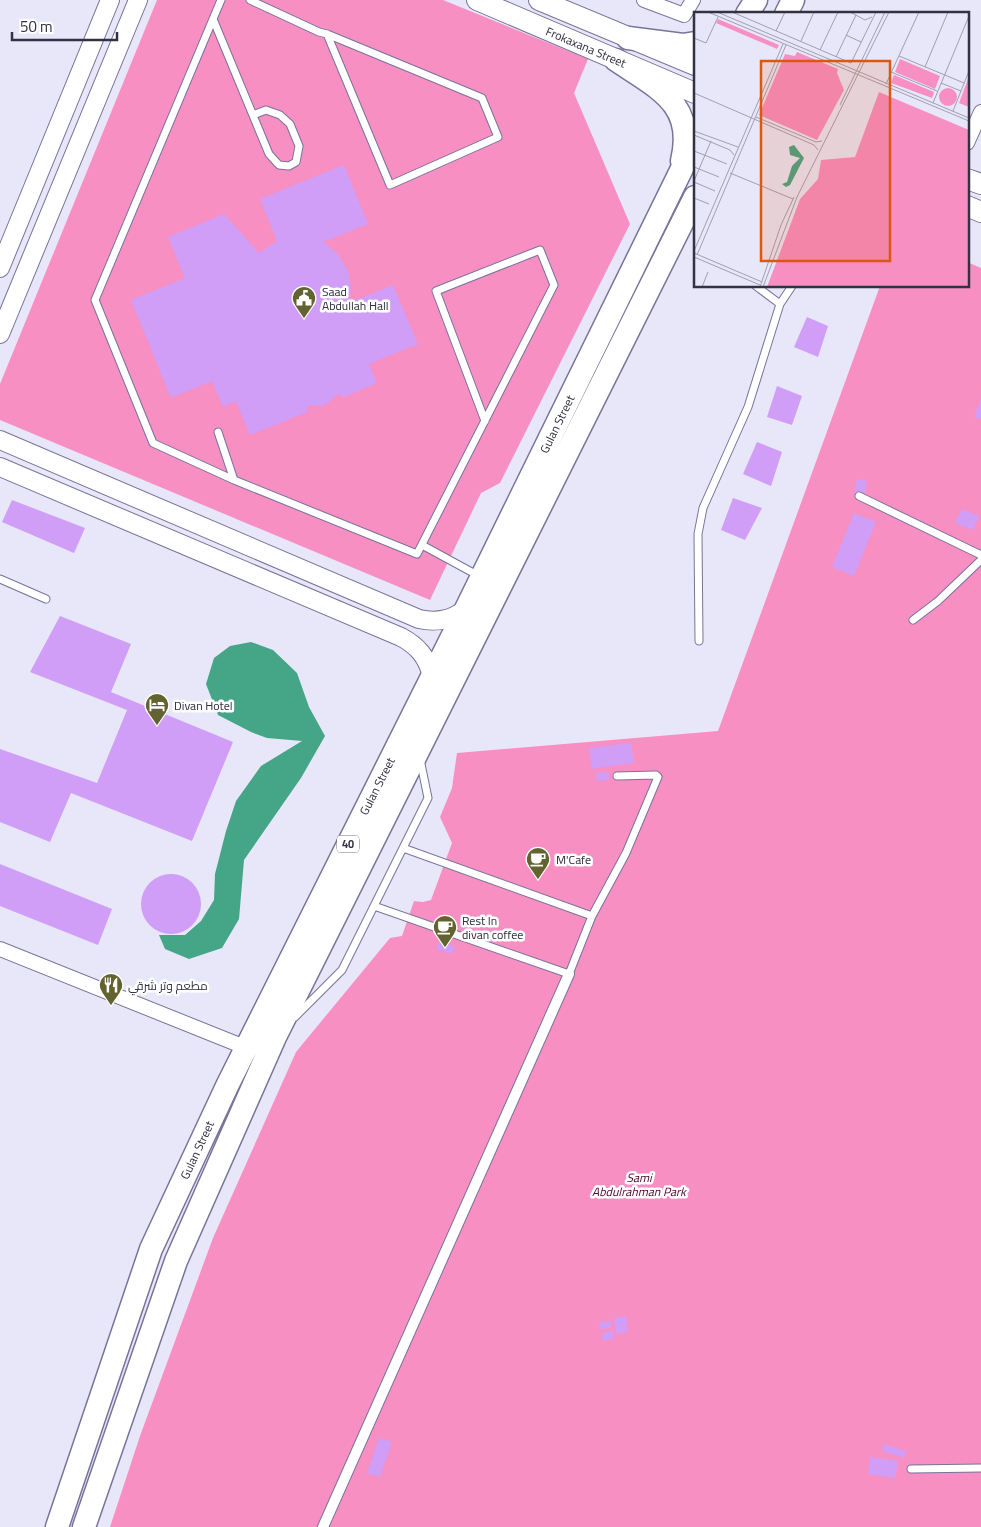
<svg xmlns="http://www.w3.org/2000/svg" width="981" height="1527" font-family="Georgia,Cairo,serif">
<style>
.green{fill:#f78fc3}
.water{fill:#45a587}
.building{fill:#d09df7}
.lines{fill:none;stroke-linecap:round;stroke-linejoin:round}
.service-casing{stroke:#78739b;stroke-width:9}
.pedestrian-casing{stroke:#78739b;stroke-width:12}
.minor-casing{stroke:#78739b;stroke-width:16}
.tertiary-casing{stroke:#78739b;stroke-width:20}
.secondary-casing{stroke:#78739b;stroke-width:22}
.primary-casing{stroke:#78739b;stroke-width:25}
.service{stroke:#fff;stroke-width:7}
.pedestrian{stroke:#fff;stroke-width:10}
.minor{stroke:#fff;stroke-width:14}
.tertiary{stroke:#fff;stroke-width:18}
.secondary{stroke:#fff;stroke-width:20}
.primary{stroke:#fff;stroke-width:22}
.labels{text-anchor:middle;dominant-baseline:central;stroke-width:5;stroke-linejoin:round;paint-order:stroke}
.shield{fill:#fff;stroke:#706f7b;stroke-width:1}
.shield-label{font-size:11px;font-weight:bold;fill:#333142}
.street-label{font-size:12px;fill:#333142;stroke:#fff}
.poi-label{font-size:12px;fill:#333142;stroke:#fff;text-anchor:start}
.park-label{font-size:12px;font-style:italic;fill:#560637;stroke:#fff}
.inset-road{fill:none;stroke:#a09eb0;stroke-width:1}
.view{fill:#df570f;fill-opacity:0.15;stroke:#df570f;stroke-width:2.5}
.inset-edge{fill:none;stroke:#333142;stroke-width:2.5}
</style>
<rect width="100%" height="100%" fill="#e8e7f9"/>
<path class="green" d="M 157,0 L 443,0 L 588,59 L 574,93 L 630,224 L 500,483 L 481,493 L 430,600 L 0,420 L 0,384 Z
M 967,262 L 981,268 L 981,1527 L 110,1527 L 140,1436 L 213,1238 L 296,1052 L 390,938 L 402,936 L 414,901 L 423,902 L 431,900 L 452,843 L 440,817 L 452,788 L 457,753 L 718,731 L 880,286 L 967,286 Z"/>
<path class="water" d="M 251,642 L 273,650 L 297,673 L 309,707 L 325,736 L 301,778 L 244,860 L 239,919 L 222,948 L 189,959 L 165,949 L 159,935 L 185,935 L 201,921 L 214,900 L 215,874 L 226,831 L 236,801 L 261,766 L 302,741 L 267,738 L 251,732 L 218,715 L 206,684 L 214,658 L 230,646 Z"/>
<path class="building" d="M 344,165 L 368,224 L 323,242 L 338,254 L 348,271 L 351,287 L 349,303 L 393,285 L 418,344 L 369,364 L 377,383 L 342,398 L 340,394 L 335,396 L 332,400 L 323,406 L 310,406 L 306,408 L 308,412 L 250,435 L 236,401 L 223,407 L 212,381 L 171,398 L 131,300 L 185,278 L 168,237 L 224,214 L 259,253 L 277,241 L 260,199 Z
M 807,317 L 828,326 L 818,357 L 794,347 Z
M 777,386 L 802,396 L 792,425 L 767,417 Z
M 981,399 L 981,419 L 974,417 Z
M 757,442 L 782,452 L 771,486 L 743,474 Z
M 857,479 L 867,481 L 864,497 L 854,495 Z
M 733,498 L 762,508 L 745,540 L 721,530 Z
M 12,500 L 85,528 L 74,553 L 2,522 Z
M 962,509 L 979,516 L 973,530 L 955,523 Z
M 854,513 L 876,522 L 854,576 L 832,567 Z
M 60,616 L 131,644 L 111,692 L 233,742 L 192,841 L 71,793 L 50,842 L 0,822 L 0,749 L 97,783 L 127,710 L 30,672 Z
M 631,743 L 634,763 L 592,769 L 589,748 Z
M 609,772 L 609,780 L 597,781 L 596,773 Z
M 0,864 L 112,909 L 98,945 L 0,906 Z
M141 904a30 30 0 1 1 60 0a30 30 0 1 1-60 0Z
M 439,942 L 455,946 L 452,954 L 436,949 Z
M 626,1316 L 628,1332 L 616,1334 L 614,1318 Z
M 611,1321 L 611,1328 L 600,1329 L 599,1322 Z
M 613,1331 L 614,1339 L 603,1341 L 601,1333 Z
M 379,1438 L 392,1442 L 380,1477 L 367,1473 Z
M 884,1444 L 906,1451 L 904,1458 L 882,1451 Z
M 870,1457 L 898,1461 L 895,1478 L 868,1474 Z"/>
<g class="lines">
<g class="service-casing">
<path id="service" d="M 221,0 L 95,300 L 153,443 L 234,480 L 417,554 L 554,285 L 540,250 L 436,291 L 485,421
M 250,0 L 319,32 L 327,34 L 482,98 L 498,137 L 390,185 L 327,34
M 213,19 L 269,154 L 279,165 L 289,166 L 296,162 L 299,146 L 290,124 L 280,115 L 266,110 L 253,115
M 780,304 L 792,286
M 218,432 L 234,480
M 859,496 L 981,555
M 422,545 L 479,576
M 0,579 L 46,599
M 913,620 L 938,601 L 981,560
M 699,641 L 698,534 L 703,508 L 748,407 L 780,304 L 756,286
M 403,848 L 592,916
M 374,906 L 569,974 L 592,916 L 626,853 L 658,777 L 656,775 L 617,776
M 295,1017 L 342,970 L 428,798 L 420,759
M 911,1469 L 981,1468"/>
</g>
<g class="pedestrian-casing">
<path id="pedestrian" d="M 323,1527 L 569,974"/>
</g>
<g class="minor-casing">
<path id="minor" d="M 644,0 L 684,15 L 693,0
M 967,143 L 981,112
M 0,949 L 247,1048"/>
</g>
<g class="tertiary-casing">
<path id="tertiary" d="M 0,268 L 110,0
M 0,334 L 138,0
M 0,440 L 419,619 C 437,623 451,620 466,609
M 0,467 L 401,637 C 418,646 427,657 432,676"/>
</g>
<g class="secondary-casing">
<path id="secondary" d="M 477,0 L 695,93
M 539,0 L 695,65
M 967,179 L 981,184
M 967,206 L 981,212"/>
</g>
<g class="primary-casing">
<path id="primary" d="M 747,14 L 756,0
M 786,14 L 793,0
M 628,38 L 683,45 L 695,43
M 616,60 C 657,88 696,103 682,161
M 57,1527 L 151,1249 L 228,1084 L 466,609 L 695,142
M 84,1527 L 176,1261 L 275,1037 L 695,197"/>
</g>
<use href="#service" class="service"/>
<use href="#pedestrian" class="pedestrian"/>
<use href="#minor" class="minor"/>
<use href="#tertiary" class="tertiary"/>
<use href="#secondary" class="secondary"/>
<use href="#primary" class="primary"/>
</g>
<defs>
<g id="civic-pin" transform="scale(1.25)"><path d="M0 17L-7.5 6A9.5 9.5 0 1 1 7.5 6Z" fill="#636330" stroke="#fff"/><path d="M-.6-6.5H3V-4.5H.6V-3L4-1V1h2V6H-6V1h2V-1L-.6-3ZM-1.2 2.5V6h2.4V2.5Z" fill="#fff"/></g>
<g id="hotel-pin" transform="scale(1.25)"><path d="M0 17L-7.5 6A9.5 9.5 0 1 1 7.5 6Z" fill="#636330" stroke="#fff"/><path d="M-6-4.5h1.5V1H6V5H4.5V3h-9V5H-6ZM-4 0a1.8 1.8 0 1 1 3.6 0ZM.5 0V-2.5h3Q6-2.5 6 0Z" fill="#fff"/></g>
<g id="cafe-pin" transform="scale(1.25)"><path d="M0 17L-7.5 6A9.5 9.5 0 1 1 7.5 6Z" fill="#636330" stroke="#fff"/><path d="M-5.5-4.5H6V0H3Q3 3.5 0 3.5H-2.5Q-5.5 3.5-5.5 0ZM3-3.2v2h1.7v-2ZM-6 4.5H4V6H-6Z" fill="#fff"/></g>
<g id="restaurant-pin" transform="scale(1.25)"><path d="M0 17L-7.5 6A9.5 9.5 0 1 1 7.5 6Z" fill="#636330" stroke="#fff"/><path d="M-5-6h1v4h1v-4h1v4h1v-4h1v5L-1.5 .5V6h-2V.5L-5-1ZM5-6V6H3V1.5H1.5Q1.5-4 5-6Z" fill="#fff"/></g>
</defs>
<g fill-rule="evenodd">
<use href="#civic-pin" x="304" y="298"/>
<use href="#hotel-pin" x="157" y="705"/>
<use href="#cafe-pin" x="538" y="859"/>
<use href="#cafe-pin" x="445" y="927"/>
<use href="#restaurant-pin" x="111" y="985"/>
</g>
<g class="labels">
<rect class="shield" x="337" y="835.5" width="22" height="17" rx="4"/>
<g class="shield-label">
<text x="348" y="844">40</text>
</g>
<g class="street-label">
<text transform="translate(586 47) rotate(23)">Frokaxana Street</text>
<text transform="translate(557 424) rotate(-64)">Gulan Street</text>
<text transform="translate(377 786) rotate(-63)">Gulan Street</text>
<text transform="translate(197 1150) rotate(-65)">Gulan Street</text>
</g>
<g class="poi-label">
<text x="322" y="291">Saad<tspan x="322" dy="14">Abdullah Hall</tspan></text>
<text x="174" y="705">Divan Hotel</text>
<text x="556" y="859">M'Cafe</text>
<text x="462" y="920">Rest In<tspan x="462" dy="14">divan coffee</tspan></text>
<text x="128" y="985">مطعم وتر شرقي</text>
</g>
<g class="park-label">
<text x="639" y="1177">Sami<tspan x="639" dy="14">Abdulrahman Park</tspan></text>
</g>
</g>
<g transform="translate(694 12)">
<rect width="275" height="275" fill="#e8e7f9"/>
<path d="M 24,7 L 85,33 L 83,37 L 22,11 ZM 103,40 L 144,57 L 143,61 L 150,78 L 123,128 L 65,103 L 91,42 L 101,44 ZM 206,47 L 246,64 L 241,77 L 201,60 ZM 200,63 L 240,80 L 238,86 L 197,71 ZM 274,67 L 275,67 L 275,95 L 265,91 ZM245 85a9 9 0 1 1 18 0a9 9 0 1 1-18 0ZM 185,80 L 275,118 L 275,275 L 73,275 L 106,187 L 124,167 L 127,148 L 161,145 Z" fill="#f78fc3"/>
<path d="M 100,133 L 110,146 L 96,173 L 92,175 L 88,172 L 93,170 L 98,154 L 106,146 L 96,143 L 95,135 Z" fill="#45a587"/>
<path class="inset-road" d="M 14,0 L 275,109M 23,0 L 275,106M 38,0 L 157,51 L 182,0M 156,0 L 171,8 L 178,5M 82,19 L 91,0M 152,23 L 167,30M 0,26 L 12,31 L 24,5M 107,29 L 120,0M 126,38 L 144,0M 205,44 L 270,71M 142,45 L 162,3M 231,55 L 254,0M 197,60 L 243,79M 247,71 L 267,79M 192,72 L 225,0M 0,81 L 120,133 L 124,138M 239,91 L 275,4M 146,93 L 191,0M 259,99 L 275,59M 62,105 L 122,130 L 128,129M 0,119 L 44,135M 0,123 L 36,138 L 40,143M 0,139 L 33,152M 0,155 L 25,165M 36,161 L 99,187M 0,169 L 17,129M 0,170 L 21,179M 0,186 L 15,192M 0,239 L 89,32M 0,241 L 68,270M 3,243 L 92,33M 0,245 L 66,273M 8,275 L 14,260M 66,275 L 87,213 L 100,185M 69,275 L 103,185 L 195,0"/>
<path class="view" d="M 67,49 L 196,49 L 196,249 L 67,249 Z"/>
<rect width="275" height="275" class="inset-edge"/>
</g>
<path d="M12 32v8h105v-8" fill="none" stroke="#333142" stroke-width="2.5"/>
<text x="20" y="32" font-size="15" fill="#333142" stroke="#ffffff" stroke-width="4" paint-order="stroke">50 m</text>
</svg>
